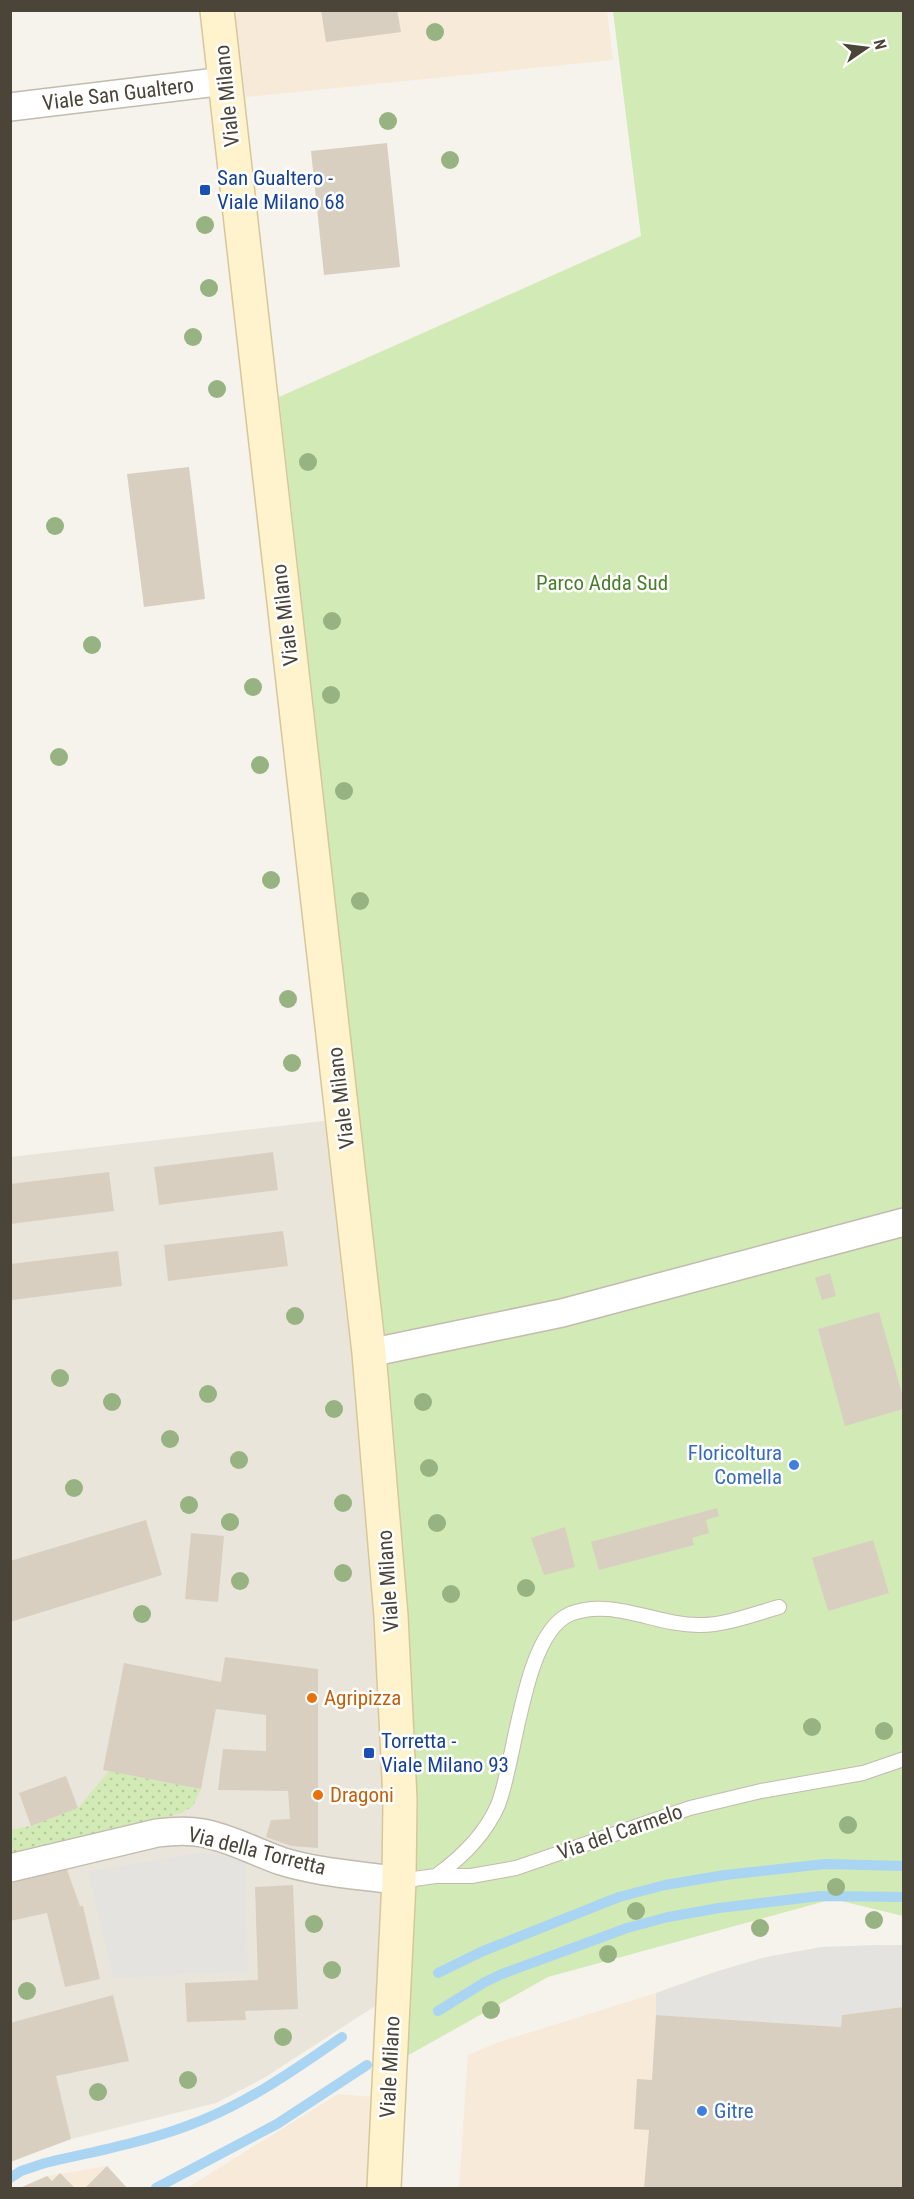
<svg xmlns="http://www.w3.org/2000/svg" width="914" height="2199" font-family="'Roboto Condensed',sans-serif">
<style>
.residential{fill:#eae5da}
.commercial{fill:#f7ead8}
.grass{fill:url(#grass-dots)}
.park{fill:#d2eab5}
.parking{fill:#e5e3e0}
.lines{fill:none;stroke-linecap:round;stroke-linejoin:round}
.stream{stroke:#a9d4f2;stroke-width:10}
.building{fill:#d8cfc1}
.lane-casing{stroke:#c2bbae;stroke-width:16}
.street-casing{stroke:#c2bbae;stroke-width:30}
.secondary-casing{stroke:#d6c79b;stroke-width:36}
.lane{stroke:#fff;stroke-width:14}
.street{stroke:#fff;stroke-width:27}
.secondary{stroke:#fff3cd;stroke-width:33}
.tree{fill:#97b381}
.transit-dot{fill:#1a4fb4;stroke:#fff;stroke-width:2}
.shop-dot{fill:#3f7fe0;stroke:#fff;stroke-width:2}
.food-dot{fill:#e8710a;stroke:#fff;stroke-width:2}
.labels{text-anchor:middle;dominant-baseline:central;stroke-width:5;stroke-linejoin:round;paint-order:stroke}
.street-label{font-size:21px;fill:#4b4439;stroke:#fff}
.transit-label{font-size:21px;fill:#164399;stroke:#fff;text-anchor:start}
.park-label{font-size:21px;fill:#4a7f2a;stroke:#fff}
.shop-label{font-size:21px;fill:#366cbe;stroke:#fff;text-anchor:end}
.food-label{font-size:21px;fill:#c56008;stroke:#fff;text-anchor:start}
</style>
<defs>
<pattern id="grass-dots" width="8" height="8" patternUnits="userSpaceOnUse" patternTransform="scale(1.5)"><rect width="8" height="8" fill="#d2eab5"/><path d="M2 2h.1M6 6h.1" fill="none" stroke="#b6ca9c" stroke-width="1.8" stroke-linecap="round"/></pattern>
</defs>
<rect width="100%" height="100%" fill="#f6f3ec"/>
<path class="residential" d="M 341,1119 L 389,1662 L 389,1997 L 264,2078 L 216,2103 L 71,2139 L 11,2162 L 10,1157 Z"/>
<path class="commercial" d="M 245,10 L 607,11 L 613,60 L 246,97 L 235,14 Z
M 881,1945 L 903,1945 L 903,2188 L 459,2188 L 468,2055 L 496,2043 L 656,1993 L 715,1972 L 766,1957 L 822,1947 Z
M 338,2094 L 385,2098 L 380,2188 L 187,2188 Z
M 107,2166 L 127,2188 L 20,2188 L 47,2176 Z"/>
<path class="grass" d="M 109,1771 L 201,1789 L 193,1806 L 182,1813 L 11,1856 L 10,1830 L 31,1826 L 78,1808 Z"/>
<path class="park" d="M 613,11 L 903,11 L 903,1916 L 833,1899 L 548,1977 L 405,2057 L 416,1811 L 386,1360 L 279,397 L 641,236 Z"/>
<path class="parking" d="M 197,1853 L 217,1853 L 245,1863 L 248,1972 L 113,1978 L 88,1871 Z
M 881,1945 L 903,1945 L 903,2007 L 842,2015 L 841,2027 L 656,2015 L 656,1993 L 715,1972 L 766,1957 L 822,1947 Z"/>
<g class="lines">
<path class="stream" d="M 438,1973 L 483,1951 L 619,1897 L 665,1885 L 725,1875 L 825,1864 L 904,1866
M 438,2011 L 485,1982 L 502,1974 L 627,1928 L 668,1917 L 719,1908 L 820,1896 L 904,1897
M 10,2178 L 21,2171 L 45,2163 C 92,2152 141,2143 187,2126 C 243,2106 293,2071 342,2037
M 156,2188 L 277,2124 L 367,2065"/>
</g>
<path class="building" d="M 321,10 L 397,10 L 401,32 L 326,42 Z
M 387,143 L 400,267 L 324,275 L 311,151 Z
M 189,467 L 205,599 L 144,607 L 127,474 Z
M 273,1152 L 278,1190 L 159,1205 L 154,1167 Z
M 109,1172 L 114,1211 L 10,1224 L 10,1184 Z
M 283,1231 L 288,1266 L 168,1281 L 164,1245 Z
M 118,1251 L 122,1286 L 12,1300 L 10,1264 Z
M 830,1273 L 836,1296 L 822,1300 L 815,1278 Z
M 879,1312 L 903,1397 L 903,1409 L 845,1426 L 818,1329 Z
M 717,1508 L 719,1516 L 706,1520 L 709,1533 L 692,1538 L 694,1545 L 599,1570 L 591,1542 Z
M 146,1520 L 162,1575 L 10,1622 L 10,1561 Z
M 565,1527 L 575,1567 L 544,1575 L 531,1538 Z
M 191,1533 L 224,1536 L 218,1602 L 185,1599 Z
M 873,1540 L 889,1593 L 828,1611 L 812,1558 Z
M 225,1657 L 318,1669 L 318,1848 L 291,1846 L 266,1837 L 271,1820 L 290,1819 L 288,1791 L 218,1790 L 223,1749 L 266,1751 L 266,1715 L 216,1709 L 201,1789 L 103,1770 L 124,1663 L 221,1682 Z
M 66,1776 L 78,1808 L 31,1826 L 19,1793 Z
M 66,1867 L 80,1906 L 83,1906 L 100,1979 L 65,1987 L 47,1913 L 10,1921 L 10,1879 Z
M 293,1885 L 298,2009 L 245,2011 L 246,2020 L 187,2022 L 185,1983 L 258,1980 L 255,1887 Z
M 113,1995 L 129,2061 L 56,2076 L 71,2139 L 10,2162 L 10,2023 Z
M 903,2007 L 903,2188 L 644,2188 L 649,2130 L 634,2129 L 637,2079 L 652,2080 L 656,2015 L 841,2027 L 842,2015 Z
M 107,2166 L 127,2188 L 85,2188 Z
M 60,2173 L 75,2188 L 20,2188 L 47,2176 L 52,2181 Z"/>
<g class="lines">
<g class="lane-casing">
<path id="lane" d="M 436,1876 C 461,1858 485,1835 498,1805 C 516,1760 523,1634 570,1614 C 612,1597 657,1626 700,1625 C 726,1625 754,1614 779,1607
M 399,1881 L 436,1876 L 471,1876 L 516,1868 L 690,1808 L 761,1791 L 863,1773 L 904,1759"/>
</g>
<g class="street-casing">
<path id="street" d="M 10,107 L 225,81
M 369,1353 L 562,1313 L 904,1222
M 10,1868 L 157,1833 C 172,1831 188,1830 203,1833 C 230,1838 255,1852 281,1861 C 319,1873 360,1875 399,1881"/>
</g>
<g class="secondary-casing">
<path id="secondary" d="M 217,10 L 369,1353 L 391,1616 L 400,1799 L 399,1881 L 384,2188"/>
</g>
<use href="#lane" class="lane"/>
<use href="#street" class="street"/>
<use href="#secondary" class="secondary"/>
</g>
<g class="tree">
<circle cx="435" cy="32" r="9"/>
<circle cx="388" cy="121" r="9"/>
<circle cx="450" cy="160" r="9"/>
<circle cx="205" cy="225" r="9"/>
<circle cx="209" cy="288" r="9"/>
<circle cx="193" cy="337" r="9"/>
<circle cx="217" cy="389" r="9"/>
<circle cx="308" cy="462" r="9"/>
<circle cx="55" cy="526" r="9"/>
<circle cx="332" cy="621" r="9"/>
<circle cx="92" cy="645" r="9"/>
<circle cx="253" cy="687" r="9"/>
<circle cx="331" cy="695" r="9"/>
<circle cx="59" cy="757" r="9"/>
<circle cx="260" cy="765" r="9"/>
<circle cx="344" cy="791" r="9"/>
<circle cx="271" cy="880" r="9"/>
<circle cx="360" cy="901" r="9"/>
<circle cx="288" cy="999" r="9"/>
<circle cx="292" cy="1063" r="9"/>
<circle cx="295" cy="1316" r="9"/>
<circle cx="60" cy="1378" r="9"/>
<circle cx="208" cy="1394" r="9"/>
<circle cx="112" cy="1402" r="9"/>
<circle cx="423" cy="1402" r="9"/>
<circle cx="334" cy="1409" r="9"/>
<circle cx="170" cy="1439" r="9"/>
<circle cx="239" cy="1460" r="9"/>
<circle cx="429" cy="1468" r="9"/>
<circle cx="74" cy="1488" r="9"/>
<circle cx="343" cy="1503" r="9"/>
<circle cx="189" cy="1505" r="9"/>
<circle cx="230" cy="1522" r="9"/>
<circle cx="437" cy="1523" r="9"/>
<circle cx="343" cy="1573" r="9"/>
<circle cx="240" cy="1581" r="9"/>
<circle cx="526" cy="1588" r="9"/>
<circle cx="451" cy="1594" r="9"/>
<circle cx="142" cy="1614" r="9"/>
<circle cx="812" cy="1727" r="9"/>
<circle cx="884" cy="1731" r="9"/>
<circle cx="848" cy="1825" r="9"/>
<circle cx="836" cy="1887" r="9"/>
<circle cx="636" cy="1911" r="9"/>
<circle cx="874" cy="1920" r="9"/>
<circle cx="314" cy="1924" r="9"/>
<circle cx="760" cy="1928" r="9"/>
<circle cx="608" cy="1954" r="9"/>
<circle cx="332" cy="1970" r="9"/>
<circle cx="27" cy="1991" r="9"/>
<circle cx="491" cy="2010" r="9"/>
<circle cx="283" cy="2037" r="9"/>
<circle cx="188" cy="2080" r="9"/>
<circle cx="98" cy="2092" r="9"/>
</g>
<g class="transit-dot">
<rect x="199" y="184" width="12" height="12" rx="3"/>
<rect x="363" y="1747" width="12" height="12" rx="3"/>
</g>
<g class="shop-dot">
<circle cx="794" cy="1465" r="6"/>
<circle cx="702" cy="2111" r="6"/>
</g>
<g class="food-dot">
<circle cx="312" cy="1698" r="6"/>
<circle cx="318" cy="1795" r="6"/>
</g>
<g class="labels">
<g class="street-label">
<text transform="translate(118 94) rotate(-7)">Viale San Gualtero</text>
<text transform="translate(227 96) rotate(-96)">Viale Milano</text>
<text transform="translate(285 615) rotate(-97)">Viale Milano</text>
<text transform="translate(341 1098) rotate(-97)">Viale Milano</text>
<text transform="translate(388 1581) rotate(-94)">Viale Milano</text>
<text transform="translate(620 1832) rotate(-19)">Via del Carmelo</text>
<text transform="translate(257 1851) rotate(14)">Via della Torretta</text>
<text transform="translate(390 2067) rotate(-87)">Viale Milano</text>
</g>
<g class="transit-label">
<text x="217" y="178">San Gualtero -<tspan x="217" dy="24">Viale Milano 68</tspan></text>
<text x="381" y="1741">Torretta -<tspan x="381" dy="24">Viale Milano 93</tspan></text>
</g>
<g class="park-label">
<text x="602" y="583">Parco Adda Sud</text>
</g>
<g class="shop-label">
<text x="782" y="1453">Floricoltura<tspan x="782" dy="24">Comella</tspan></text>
<text x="714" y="2111" text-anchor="start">Gitre</text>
</g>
<g class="food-label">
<text x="324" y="1698">Agripizza</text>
<text x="330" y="1795">Dragoni</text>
</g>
</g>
<rect width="914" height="2199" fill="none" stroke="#4b4439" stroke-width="24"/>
<g transform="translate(866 48) rotate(76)" stroke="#ffffff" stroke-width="4.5" paint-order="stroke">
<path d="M0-4.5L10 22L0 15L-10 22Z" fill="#4b4439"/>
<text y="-9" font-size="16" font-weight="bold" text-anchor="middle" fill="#4b4439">N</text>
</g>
</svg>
